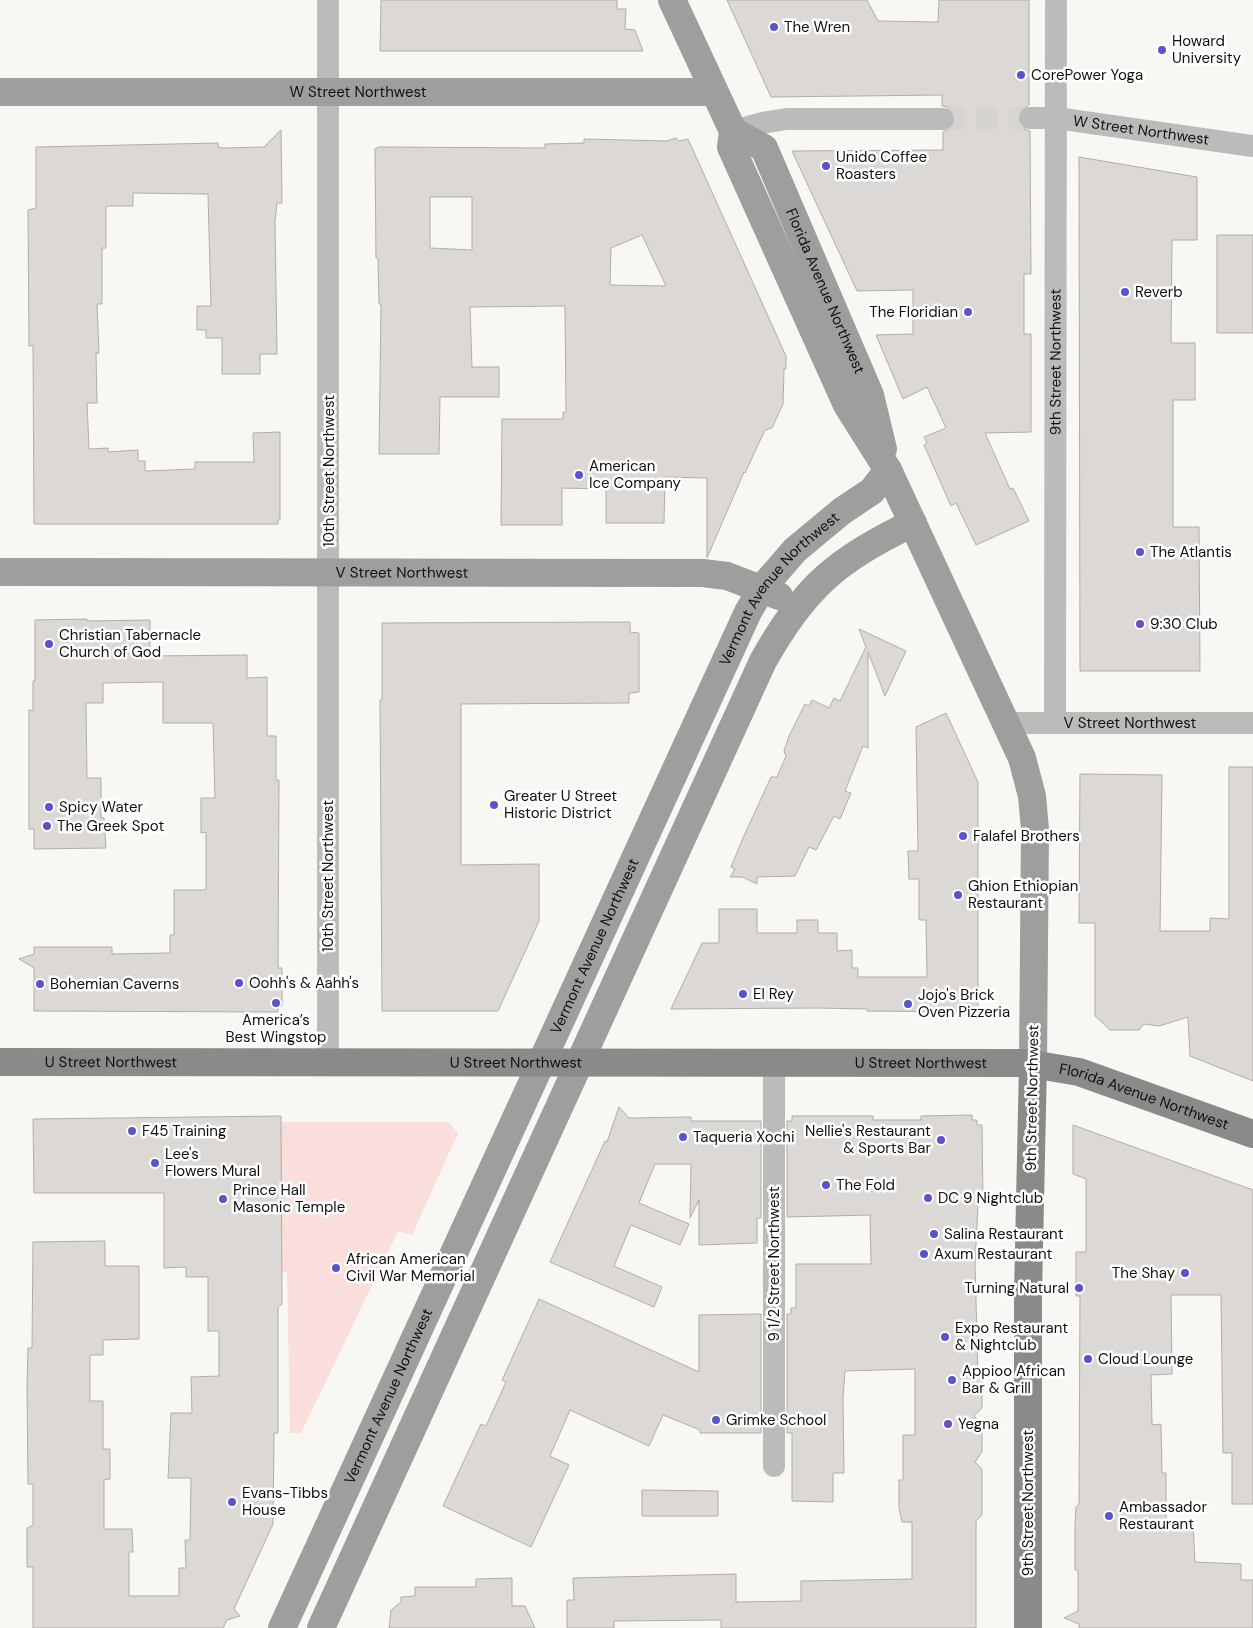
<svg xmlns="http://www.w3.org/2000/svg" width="1253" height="1628" font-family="'DM Sans',sans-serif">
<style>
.green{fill:#fadedb}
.building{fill:#dcd8d5;stroke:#b0adaa;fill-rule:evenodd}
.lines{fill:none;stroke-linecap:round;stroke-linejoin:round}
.street-tunnel{stroke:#d5d4d1;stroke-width:22;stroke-dasharray:22 11;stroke-linecap:butt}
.street{stroke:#bbbcba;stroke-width:22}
.secondary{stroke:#9e9f9d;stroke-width:28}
.primary{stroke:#898b88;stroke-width:28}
.poi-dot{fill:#5b53cb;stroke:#fff;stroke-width:2}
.labels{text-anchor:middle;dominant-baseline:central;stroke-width:5;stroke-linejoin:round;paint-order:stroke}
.poi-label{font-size:15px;fill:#10100e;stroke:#fff;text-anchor:start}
.street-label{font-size:15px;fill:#10100e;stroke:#fff}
</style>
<rect width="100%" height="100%" fill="#f8f7f3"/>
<path class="green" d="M 281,1122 L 448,1122 L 458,1133 L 412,1235 L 398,1231 L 301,1433 L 290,1433 L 287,1273 L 282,1272 Z"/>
<path class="building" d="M 381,0 L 617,0 L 617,9 L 626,9 L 625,29 L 635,30 L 643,51 L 380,51 Z
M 727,0 L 867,0 L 878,21 L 938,22 L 939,0 L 1029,0 L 1029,105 L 1019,111 L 1017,118 L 1023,129 L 1030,131 L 1031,274 L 1024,274 L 1024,334 L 1031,334 L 1031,432 L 985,433 L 1010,489 L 1013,488 L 1029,521 L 976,545 L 956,503 L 951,506 L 924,445 L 927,443 L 924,437 L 946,428 L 927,387 L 903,399 L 876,335 L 913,334 L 913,290 L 857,291 L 792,151 L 943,150 L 943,132 L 954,126 L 956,119 L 955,113 L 949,107 L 942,106 L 942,95 L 771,97 Z
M 281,130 L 282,203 L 277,203 L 275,222 L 277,354 L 260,354 L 260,374 L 222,374 L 222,338 L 206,338 L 206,330 L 197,330 L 197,306 L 211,306 L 208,194 L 133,193 L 133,206 L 106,206 L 106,248 L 102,248 L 102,304 L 97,304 L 99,353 L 96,353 L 97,403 L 87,403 L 89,449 L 108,448 L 108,452 L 138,450 L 138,461 L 145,461 L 145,471 L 195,469 L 195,462 L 254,462 L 253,433 L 280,432 L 280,520 L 278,520 L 278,524 L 34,524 L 33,346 L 29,346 L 28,210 L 36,208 L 36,147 L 218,143 L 218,147 L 223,148 L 264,147 Z
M 676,138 L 679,141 L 688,139 L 786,356 L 786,369 L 784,369 L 783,404 L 772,428 L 765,430 L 745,473 L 744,472 L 707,558 L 707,478 L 665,477 L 664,523 L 606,523 L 606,489 L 562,488 L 562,525 L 501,525 L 502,419 L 563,419 L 563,412 L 566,412 L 565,306 L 470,307 L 472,367 L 499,367 L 499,397 L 440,397 L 439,454 L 379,454 L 381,304 L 379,304 L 378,258 L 376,258 L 375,149 L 379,147 L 545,148 L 545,144 L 584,143 L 584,139 L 667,141 ZM 430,197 L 472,197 L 472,250 L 430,248 ZM 642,235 L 666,286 L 610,285 L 611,248 Z
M 1079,157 L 1197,177 L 1197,240 L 1172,240 L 1171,343 L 1195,343 L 1195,400 L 1173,400 L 1173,527 L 1199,527 L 1200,671 L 1080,671 Z
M 1217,235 L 1253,235 L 1253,333 L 1217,333 Z
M 87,619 L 87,621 L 150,620 L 150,656 L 247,655 L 247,678 L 267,677 L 267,736 L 276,736 L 276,780 L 279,780 L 278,968 L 282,968 L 282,1006 L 278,1006 L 278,1012 L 34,1011 L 34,968 L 19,959 L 34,954 L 34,947 L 112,947 L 112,954 L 170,953 L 170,935 L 174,935 L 174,890 L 206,890 L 206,832 L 201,833 L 201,798 L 215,798 L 213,723 L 163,723 L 163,682 L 103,683 L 103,703 L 86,703 L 87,778 L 101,778 L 101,818 L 104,818 L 106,848 L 34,849 L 34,829 L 29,829 L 29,710 L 33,710 L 33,681 L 35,681 L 35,620 Z
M 630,622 L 630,632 L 639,633 L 639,692 L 629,693 L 629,703 L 461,704 L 461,865 L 539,864 L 539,921 L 498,1011 L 382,1011 L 380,700 L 382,700 L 382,623 Z
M 859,629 L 906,651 L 885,696 L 868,652 L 868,748 L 863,746 L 845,791 L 851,793 L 840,819 L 834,816 L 816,850 L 809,847 L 795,876 L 757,877 L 757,884 L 742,877 L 730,877 L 735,869 L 731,867 L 743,838 L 771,777 L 777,777 L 786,756 L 784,751 L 789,736 L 805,704 L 809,706 L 812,700 L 829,708 L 834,698 L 840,701 L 866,647 Z
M 946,713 L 978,782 L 978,1012 L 867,1011 L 867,1009 L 818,1008 L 671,1009 L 702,943 L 719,943 L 719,909 L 757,909 L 757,933 L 797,933 L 797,920 L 818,920 L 818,933 L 837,933 L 837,951 L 852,950 L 852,968 L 858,968 L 858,977 L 927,977 L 926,920 L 919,920 L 919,879 L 909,879 L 908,851 L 918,851 L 916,727 Z
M 1229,767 L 1253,767 L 1253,1081 L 1190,1056 L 1188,1017 L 1159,1026 L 1144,1024 L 1139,1030 L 1110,1030 L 1095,1016 L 1095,923 L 1079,923 L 1080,774 L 1162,775 L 1160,931 L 1210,931 L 1210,918 L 1229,919 Z
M 619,1107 L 629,1118 L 691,1117 L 691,1121 L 761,1121 L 761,1218 L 757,1218 L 757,1243 L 699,1245 L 699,1200 L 690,1218 L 691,1164 L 655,1164 L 639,1203 L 689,1224 L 680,1245 L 631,1225 L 614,1266 L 662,1287 L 654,1307 L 550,1262 L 605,1141 L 607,1142 Z
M 972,1115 L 972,1120 L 977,1120 L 977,1125 L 982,1125 L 983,1203 L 978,1204 L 975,1264 L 978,1375 L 982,1379 L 982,1408 L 974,1416 L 982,1424 L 982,1452 L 975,1462 L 982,1469 L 982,1515 L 976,1521 L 976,1628 L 721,1628 L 721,1620 L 614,1621 L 614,1628 L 567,1628 L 567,1600 L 574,1600 L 573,1578 L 736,1574 L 736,1602 L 801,1601 L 801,1581 L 912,1579 L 912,1522 L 902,1522 L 899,1508 L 899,1480 L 903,1480 L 903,1435 L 915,1435 L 915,1369 L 845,1371 L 843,1398 L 844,1473 L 833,1473 L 833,1502 L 792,1501 L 792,1433 L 787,1433 L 787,1314 L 791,1314 L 791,1308 L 796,1308 L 796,1264 L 871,1264 L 870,1215 L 787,1217 L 787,1121 L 792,1121 L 792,1116 L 873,1116 L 873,1120 L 921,1120 L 921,1116 Z
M 281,1116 L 282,1304 L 278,1307 L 278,1433 L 274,1433 L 273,1524 L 234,1609 L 240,1616 L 227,1620 L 223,1628 L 33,1628 L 33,1567 L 27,1567 L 27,1528 L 33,1525 L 33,1484 L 28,1484 L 27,1385 L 28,1348 L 32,1348 L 33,1242 L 105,1241 L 105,1266 L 139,1266 L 139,1339 L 103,1340 L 103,1355 L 90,1355 L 90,1401 L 103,1401 L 103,1449 L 110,1449 L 110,1479 L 104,1480 L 104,1529 L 132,1529 L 133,1552 L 129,1552 L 129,1596 L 179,1596 L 179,1568 L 186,1568 L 185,1540 L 190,1540 L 191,1478 L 168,1478 L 171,1413 L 192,1413 L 191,1377 L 219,1376 L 219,1331 L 208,1331 L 208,1277 L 186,1277 L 186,1267 L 164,1268 L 164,1193 L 34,1193 L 33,1119 Z
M 1073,1125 L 1253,1190 L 1253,1504 L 1232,1504 L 1232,1453 L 1223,1453 L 1221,1295 L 1171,1295 L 1172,1374 L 1151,1375 L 1152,1425 L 1161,1424 L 1162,1473 L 1166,1473 L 1166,1525 L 1193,1525 L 1195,1562 L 1241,1564 L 1241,1580 L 1253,1580 L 1253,1628 L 1079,1628 L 1079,1624 L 1064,1618 L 1078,1611 L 1078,1570 L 1075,1570 L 1075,1525 L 1076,1507 L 1079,1504 L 1080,1296 L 1076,1296 L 1076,1252 L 1086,1252 L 1086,1179 L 1073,1174 Z
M 539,1299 L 699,1372 L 699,1315 L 761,1314 L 761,1433 L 700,1433 L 700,1430 L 663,1415 L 649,1446 L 570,1410 L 550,1456 L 569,1465 L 531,1547 L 443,1506 L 481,1424 L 486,1426 L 506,1382 L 502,1380 Z
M 642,1490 L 718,1491 L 718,1516 L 642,1516 Z
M 512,1578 L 512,1606 L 525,1606 L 535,1628 L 389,1628 L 391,1610 L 401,1602 L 401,1597 L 415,1596 L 415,1587 L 476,1587 L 476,1579 Z"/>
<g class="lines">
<path class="street-tunnel" d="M 943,119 L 1030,118"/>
<g class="street">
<path id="s1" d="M 1030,118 L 1056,118 L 1253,146"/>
<path d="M 733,131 L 762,123 L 787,119 L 943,119"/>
<path id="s2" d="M 1006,723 L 1253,723"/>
<path id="s3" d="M 1055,723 L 1056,0"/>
<path d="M 328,1062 L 328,0"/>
<path d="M 774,1062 L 774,1466"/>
</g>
<g class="secondary">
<path d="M 672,0 L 733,131 L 731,147 L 847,405 L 888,470 L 1022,758 L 1032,796 L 1035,829 L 1033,1063"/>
<path id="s4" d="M 0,92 L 714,92"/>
<path id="s5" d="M 733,131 L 764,148 L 870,395 L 883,449"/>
<path id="s6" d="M 0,572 L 703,573 L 727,576 L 779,596"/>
<path id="s7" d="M 282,1628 L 748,612 L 762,588 L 795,550 L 842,511 L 872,491 L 888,470"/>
<path d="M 321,1628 L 763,661 C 805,586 837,560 913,523"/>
</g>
<g class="primary">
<path id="s8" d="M 0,1062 L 1026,1063 L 1079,1072 L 1253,1134"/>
<path d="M 1028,1628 L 1028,1295 L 1033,1063"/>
</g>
</g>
<g class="poi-dot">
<circle cx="774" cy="27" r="5"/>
<circle cx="1162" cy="50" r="5"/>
<circle cx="1021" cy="75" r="5"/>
<circle cx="826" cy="166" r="5"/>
<circle cx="1125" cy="292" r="5"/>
<circle cx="968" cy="312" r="5"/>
<circle cx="579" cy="475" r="5"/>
<circle cx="1140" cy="552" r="5"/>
<circle cx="1140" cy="624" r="5"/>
<circle cx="49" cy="644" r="5"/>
<circle cx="494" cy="805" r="5"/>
<circle cx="49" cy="807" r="5"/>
<circle cx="47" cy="826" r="5"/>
<circle cx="963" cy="836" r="5"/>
<circle cx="958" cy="895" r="5"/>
<circle cx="239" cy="983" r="5"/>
<circle cx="40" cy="984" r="5"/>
<circle cx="743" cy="994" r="5"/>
<circle cx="276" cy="1003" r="5"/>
<circle cx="908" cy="1004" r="5"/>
<circle cx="132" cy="1131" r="5"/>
<circle cx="683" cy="1137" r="5"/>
<circle cx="941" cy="1140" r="5"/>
<circle cx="155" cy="1163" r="5"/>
<circle cx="826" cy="1185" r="5"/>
<circle cx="928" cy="1198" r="5"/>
<circle cx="223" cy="1199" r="5"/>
<circle cx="934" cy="1234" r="5"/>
<circle cx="924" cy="1254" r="5"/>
<circle cx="336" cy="1268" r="5"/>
<circle cx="1185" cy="1273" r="5"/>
<circle cx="1079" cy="1288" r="5"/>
<circle cx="945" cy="1337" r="5"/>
<circle cx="1088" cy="1359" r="5"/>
<circle cx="952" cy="1380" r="5"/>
<circle cx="716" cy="1420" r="5"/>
<circle cx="948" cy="1424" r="5"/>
<circle cx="232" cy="1502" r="5"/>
<circle cx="1109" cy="1516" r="5"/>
</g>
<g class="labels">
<g class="poi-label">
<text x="784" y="27">The Wren</text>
<text x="1172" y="41">Howard<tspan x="1172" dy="17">University</tspan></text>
<text x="1031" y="75">CorePower Yoga</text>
<text x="836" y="157">Unido Coffee<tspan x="836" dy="17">Roasters</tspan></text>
<text x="1135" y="292">Reverb</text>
<text x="958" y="312" text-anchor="end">The Floridian</text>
<text x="589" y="466">American<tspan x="589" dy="17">Ice Company</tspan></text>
<text x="1150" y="552">The Atlantis</text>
<text x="1150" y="624">9:30 Club</text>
<text x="59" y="635">Christian Tabernacle<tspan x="59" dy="17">Church of God</tspan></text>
<text x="504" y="796">Greater U Street<tspan x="504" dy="17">Historic District</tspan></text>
<text x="59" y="807">Spicy Water</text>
<text x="57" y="826">The Greek Spot</text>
<text x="973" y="836">Falafel Brothers</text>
<text x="968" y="886">Ghion Ethiopian<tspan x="968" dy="17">Restaurant</tspan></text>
<text x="249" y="983">Oohh's &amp; Aahh's</text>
<text x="50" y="984">Bohemian Caverns</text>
<text x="753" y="994">El Rey</text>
<text x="918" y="995">Jojo's Brick<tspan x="918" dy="17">Oven Pizzeria</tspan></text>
<text x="276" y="1020" text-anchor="middle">America’s<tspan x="276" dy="17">Best Wingstop</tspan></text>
<text x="142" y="1131">F45 Training</text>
<text x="931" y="1131" text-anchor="end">Nellie's Restaurant<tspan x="931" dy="17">&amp; Sports Bar</tspan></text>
<text x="693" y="1137">Taqueria Xochi</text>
<text x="165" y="1154">Lee's<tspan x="165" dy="17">Flowers Mural</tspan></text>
<text x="836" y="1185">The Fold</text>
<text x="233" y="1190">Prince Hall<tspan x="233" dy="17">Masonic Temple</tspan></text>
<text x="938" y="1198">DC 9 Nightclub</text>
<text x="944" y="1234">Salina Restaurant</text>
<text x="934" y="1254">Axum Restaurant</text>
<text x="346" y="1259">African American<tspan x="346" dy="17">Civil War Memorial</tspan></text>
<text x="1175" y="1273" text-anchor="end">The Shay</text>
<text x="1069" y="1288" text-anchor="end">Turning Natural</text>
<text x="955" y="1328">Expo Restaurant<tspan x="955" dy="17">&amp; Nightclub</tspan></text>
<text x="1098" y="1359">Cloud Lounge</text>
<text x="962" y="1371">Appioo African<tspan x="962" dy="17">Bar &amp; Grill</tspan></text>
<text x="726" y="1420">Grimke School</text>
<text x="958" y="1424">Yegna</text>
<text x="242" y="1493">Evans-Tibbs<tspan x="242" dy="17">House</tspan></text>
<text x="1119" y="1507">Ambassador<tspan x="1119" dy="17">Restaurant</tspan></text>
</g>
<g class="street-label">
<text stroke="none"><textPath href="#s4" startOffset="358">W Street Northwest</textPath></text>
<text stroke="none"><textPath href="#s1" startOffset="112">W Street Northwest</textPath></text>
<text stroke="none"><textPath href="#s5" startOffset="191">Florida Avenue Northwest</textPath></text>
<text stroke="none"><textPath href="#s3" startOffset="361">9th Street Northwest</textPath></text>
<text transform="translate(329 471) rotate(-90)">10th Street Northwest</text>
<text stroke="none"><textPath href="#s6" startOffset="402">V Street Northwest</textPath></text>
<text stroke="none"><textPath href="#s7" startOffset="1155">Vermont Avenue Northwest</textPath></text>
<text stroke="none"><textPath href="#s2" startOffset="124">V Street Northwest</textPath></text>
<text transform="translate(328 876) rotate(-90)">10th Street Northwest</text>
<text stroke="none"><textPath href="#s7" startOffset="750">Vermont Avenue Northwest</textPath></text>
<text stroke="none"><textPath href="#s8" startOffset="111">U Street Northwest</textPath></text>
<text stroke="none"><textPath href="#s8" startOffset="516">U Street Northwest</textPath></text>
<text stroke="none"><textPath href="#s8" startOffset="921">U Street Northwest</textPath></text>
<text stroke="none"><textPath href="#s8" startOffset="1149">Florida Avenue Northwest</textPath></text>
<text transform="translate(1032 1098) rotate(-89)">9th Street Northwest</text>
<text transform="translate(774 1264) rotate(-90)">9 1/2 Street Northwest</text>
<text stroke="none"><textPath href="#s7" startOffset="255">Vermont Avenue Northwest</textPath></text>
<text transform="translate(1028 1503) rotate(-90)">9th Street Northwest</text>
</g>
</g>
</svg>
